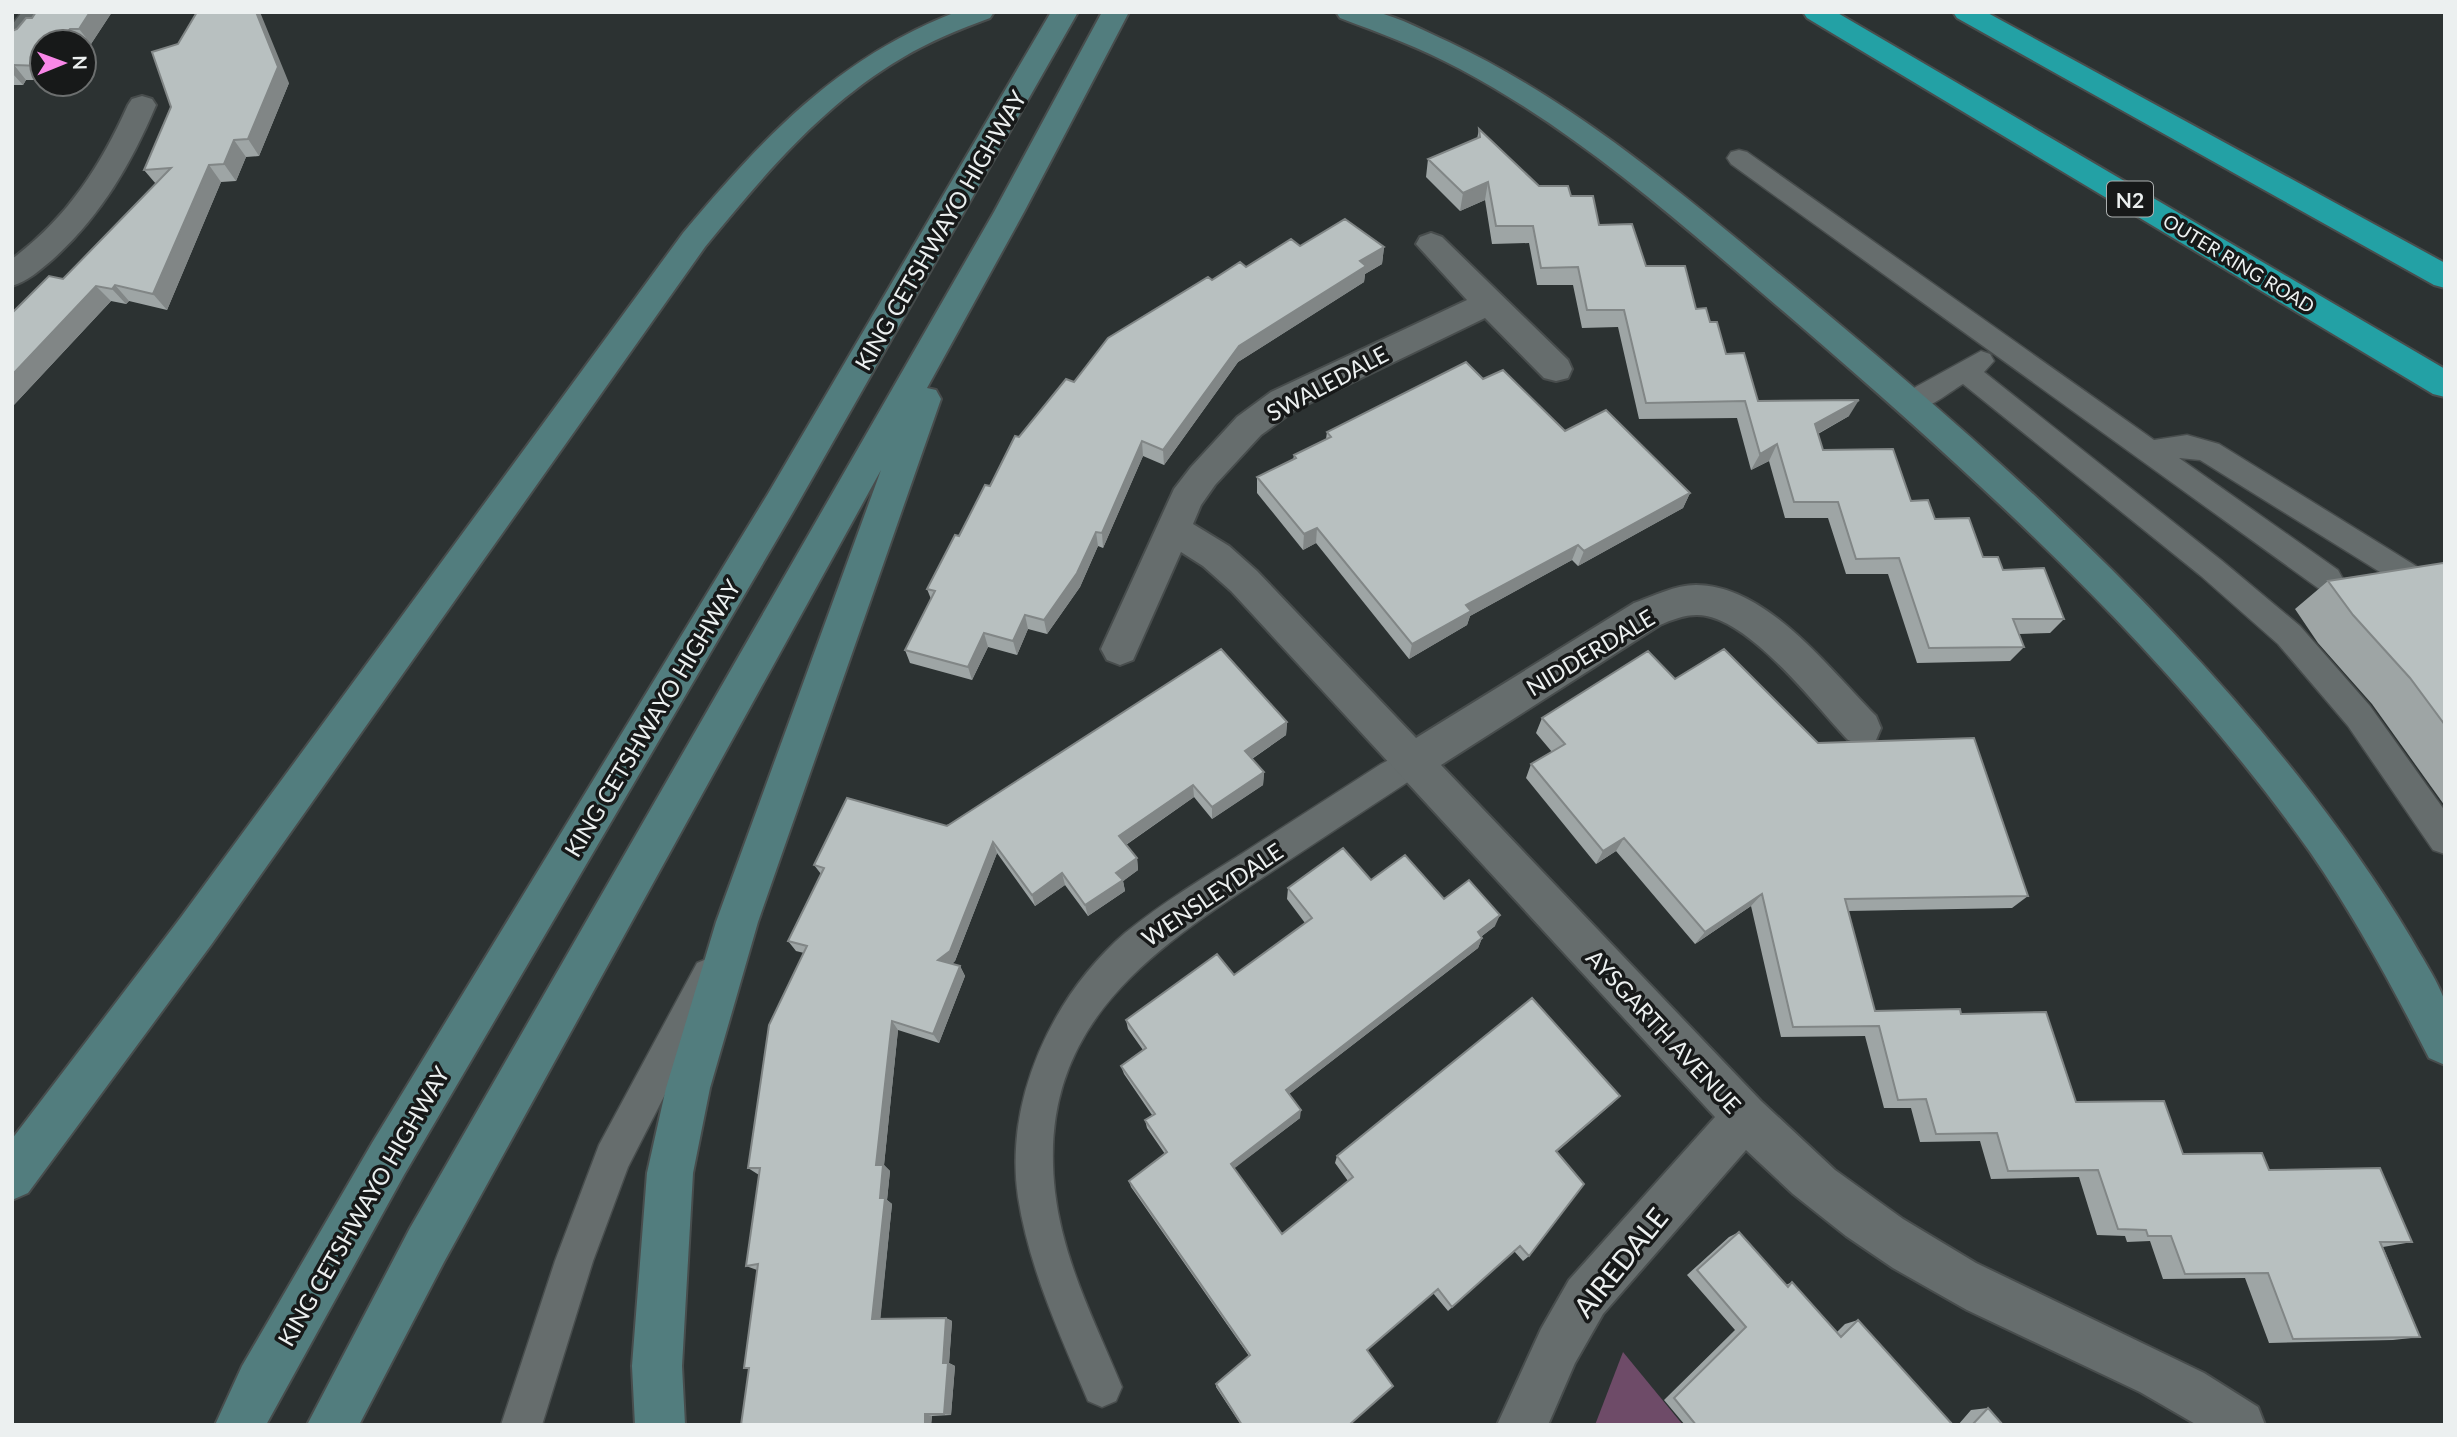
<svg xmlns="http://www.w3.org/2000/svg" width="2457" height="1437" font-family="Lato,sans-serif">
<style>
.green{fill:#6e4b68}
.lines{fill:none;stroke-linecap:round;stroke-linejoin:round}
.service-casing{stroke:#484d4d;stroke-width:3}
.minor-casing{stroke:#484d4d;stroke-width:4}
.secondary-casing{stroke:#484d4d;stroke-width:4}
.motorway-casing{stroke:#484d4d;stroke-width:4}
.service{fill:#666d6d;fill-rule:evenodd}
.minor{fill:#666d6d;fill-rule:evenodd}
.secondary{fill:#527d7e;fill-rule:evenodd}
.motorway{fill:#23a1a5;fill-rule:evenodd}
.wall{fill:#9ea5a5}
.shaded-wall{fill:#818686}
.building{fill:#b8c0c0;stroke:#818686;stroke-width:2}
.labels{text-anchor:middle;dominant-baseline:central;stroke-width:7;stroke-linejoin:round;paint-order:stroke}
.far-street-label{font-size:19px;fill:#ecf0f0;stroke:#171919}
.shield{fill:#171919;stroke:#acb0b0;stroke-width:2}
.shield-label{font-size:21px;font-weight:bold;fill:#ecf0f0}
.street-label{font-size:23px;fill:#ecf0f0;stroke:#171919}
.near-street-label{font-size:28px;fill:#ecf0f0;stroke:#171919}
</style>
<rect width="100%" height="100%" fill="#2c3232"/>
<path class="green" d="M 1623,1352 L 1683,1425 L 1595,1425 Z"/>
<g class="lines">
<g class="service-casing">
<path id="service" d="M 22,12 L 44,12 L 21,44 L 12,46 L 12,25 Z
M 1739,150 L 1747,152 L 2154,440 L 2187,435 L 2219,444 L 2416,566 L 2421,574 L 2416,582 L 2406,586 L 2396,582 L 2200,460 L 2179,458 L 2338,570 L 2343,579 L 2338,588 L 2328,591 L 2318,588 L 1731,164 L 1727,158 L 1731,152 Z
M 1981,351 L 1990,354 L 1994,361 L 1984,372 L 2221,560 L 2300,626 L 2370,706 L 2445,811 L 2445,854 L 2433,850 L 2348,726 L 2278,644 L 2201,576 L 1963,384 C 1945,395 1922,416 1901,409 L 1897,402 L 1901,395 Z
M 1412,748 L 1423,752 L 1428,762 L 1423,772 C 1371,806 1320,840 1268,874 C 1147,953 1036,1028 1055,1192 C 1063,1261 1096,1324 1122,1387 L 1116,1401 L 1102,1407 L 1088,1401 C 1060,1335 1029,1268 1018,1197 C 1004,1100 1052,996 1125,933 C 1162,903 1203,878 1243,853 C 1289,823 1335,794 1381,764 Z
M 709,958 L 721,963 L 726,975 L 628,1167 L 593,1261 L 542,1425 L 501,1425 L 555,1261 L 599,1145 L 697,963 Z"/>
</g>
<g class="minor-casing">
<path id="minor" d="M 142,96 L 152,99 L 156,105 C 131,164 101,216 52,260 C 40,270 28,281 12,286 L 12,259 C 67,218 100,167 128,105 L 132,99 Z
M 1431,233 L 1442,237 L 1568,360 L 1572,369 L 1568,378 L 1556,381 L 1544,378 L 1485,318 L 1295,410 L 1261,435 L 1215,485 L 1201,505 L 1193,524 L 1229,546 L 1257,571 L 1416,738 L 1634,603 C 1654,596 1675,585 1696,585 C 1767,585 1830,670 1876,716 L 1881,728 L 1876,740 L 1862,745 L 1848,740 C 1814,704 1747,615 1697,615 C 1684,615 1671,620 1660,625 L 1441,765 L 1761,1101 L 1835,1170 L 1903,1219 L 1976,1263 L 2204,1373 L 2258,1407 L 2265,1425 L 2197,1425 L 2140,1392 L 1967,1310 L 1893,1268 L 1846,1236 L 1793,1194 L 1746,1150 L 1603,1314 L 1575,1363 L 1548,1425 L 1497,1425 L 1541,1329 L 1569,1280 L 1715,1117 L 1231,591 L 1203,566 L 1181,552 L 1133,660 L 1120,665 L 1107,660 L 1101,649 L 1174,489 L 1191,467 L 1237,417 L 1271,392 L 1467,300 L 1416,244 L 1420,237 Z"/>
</g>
<g class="secondary-casing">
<path id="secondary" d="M 956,12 L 994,12 L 990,18 C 960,29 930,41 902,58 C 822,105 763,176 705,247 L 211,945 L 28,1193 L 12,1200 L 12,1139 L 181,917 L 683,233 C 763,138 837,58 956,12 Z
M 1051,12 L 1078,12 L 793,512 L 404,1175 L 266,1425 L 215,1425 L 242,1366 L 372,1143 L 769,492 Z
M 1102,12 L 1129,12 L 1024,212 L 927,388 L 936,390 L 941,399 L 758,922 L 710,1088 L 693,1173 L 682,1366 L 685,1425 L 635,1425 L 632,1366 L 647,1173 L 666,1088 L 716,922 L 881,470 L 444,1262 L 359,1425 L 307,1425 L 410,1228 L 994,212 Z
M 1336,12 C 1348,12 1363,10 1375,12 C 1400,17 1426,32 1449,42 C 1569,99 1672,185 1773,269 C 1961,424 2145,584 2298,776 C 2339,828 2377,881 2411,938 C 2421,956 2434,975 2442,994 C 2449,1010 2445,1046 2445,1065 L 2429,1058 C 2393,988 2355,917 2310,852 C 2168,651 1982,483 1797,323 C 1690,232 1584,135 1460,69 C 1421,48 1380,33 1340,18 Z"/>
</g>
<g class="motorway-casing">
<path id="motorway" d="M 1803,12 L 1836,12 L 2445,369 L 2445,397 L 2433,394 L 1807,18 Z
M 1953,12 L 1986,12 L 2445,263 L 2445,288 L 2434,285 L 1957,18 Z"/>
</g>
<use href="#service" class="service"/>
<use href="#minor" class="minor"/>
<use href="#secondary" class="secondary"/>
<use href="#motorway" class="motorway"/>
</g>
<path class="wall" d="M 112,12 L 91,44 L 84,44 L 84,42 L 42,42 L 42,80 L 26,80 L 23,85 L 12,85 L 12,31 Z
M 289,83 L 259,156 L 246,157 L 236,181 L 221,182 L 167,310 L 129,301 L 126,304 L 111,301 L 12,407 L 12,313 L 63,279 L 156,184 L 144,170 L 171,107 Z
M 1479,129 L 1539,186 L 1571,196 L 1599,225 L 1646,266 L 1696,309 L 1710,322 L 1726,354 L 1758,401 L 1849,416 L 1818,434 L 1823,450 L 1911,501 L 1983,557 L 2003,570 L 2064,619 L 2050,633 L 2019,634 L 2024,647 L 2010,661 L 1917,663 L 1888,574 L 1846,574 L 1828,518 L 1785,518 L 1769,461 L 1751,470 L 1737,418 L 1639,419 L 1618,327 L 1582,328 L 1573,285 L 1537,285 L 1529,243 L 1492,244 L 1485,200 L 1460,211 L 1426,177 L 1428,159 L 1477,139 Z
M 1300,246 L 1384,247 L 1382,264 L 1365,274 L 1364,282 L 1238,362 L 1164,465 L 1143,456 L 1103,548 L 1098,546 L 1080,587 L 1047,634 L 1028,629 L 1017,655 L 988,647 L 972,680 L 910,663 L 905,650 L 931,599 L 927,589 L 1019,437 L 1074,382 L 1212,280 Z
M 1483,379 L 1565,431 L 1690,493 L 1683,508 L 1578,566 L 1572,560 L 1470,616 L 1467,625 L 1409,659 L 1316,543 L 1303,550 L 1257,493 L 1257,477 L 1293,460 L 1294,455 L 1326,439 L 1327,432 Z
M 2445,564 L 2445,806 L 2372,704 L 2318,643 L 2295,609 L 2328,581 Z
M 1675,679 L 1818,743 L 2028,896 L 2012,908 L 1848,911 L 1875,1011 L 1961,1014 L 2076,1102 L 2183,1154 L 2269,1170 L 2412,1242 L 2383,1247 L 2420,1337 L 2393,1340 L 2269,1343 L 2245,1278 L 2163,1279 L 2150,1241 L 2127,1242 L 2125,1236 L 2097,1235 L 2079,1177 L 1991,1179 L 1980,1141 L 1920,1142 L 1911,1108 L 1884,1108 L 1865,1036 L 1781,1037 L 1751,906 L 1695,944 L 1616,851 L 1596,864 L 1526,778 L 1531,764 L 1552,752 L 1536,733 L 1542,718 Z
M 1287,722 L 1286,735 L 1252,759 L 1264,772 L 1263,785 L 1212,819 L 1194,797 L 1126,845 L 1137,858 L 1138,870 L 1123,881 L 1125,891 L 1088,916 L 1065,885 L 1035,906 L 997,853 L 955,961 L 952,964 L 960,966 L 965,976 L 939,1043 L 898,1030 L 884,1165 L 890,1171 L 887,1200 L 892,1204 L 880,1319 L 946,1318 L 952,1321 L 949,1363 L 955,1366 L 951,1415 L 932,1416 L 931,1425 L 741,1425 L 749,1369 L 744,1368 L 757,1270 L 746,1266 L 759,1175 L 748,1168 L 804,953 L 796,951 L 788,941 L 821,874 L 814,865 Z
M 1371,880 L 1444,899 L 1495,926 L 1482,936 L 1482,938 L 1478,948 L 1289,1094 L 1300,1118 L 1234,1168 L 1282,1234 L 1348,1181 L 1335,1163 L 1337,1156 L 1620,1096 L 1557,1151 L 1529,1256 L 1523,1261 L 1514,1251 L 1448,1311 L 1433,1293 L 1241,1425 L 1216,1387 L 1216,1384 L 1249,1356 L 1131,1187 L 1129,1181 L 1165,1154 L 1147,1128 L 1145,1120 L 1152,1115 L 1124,1074 L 1121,1066 L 1143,1050 L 1128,1029 L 1126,1020 L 1234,975 L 1305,923 L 1287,899 L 1288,888 Z
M 1739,1232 L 1786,1285 L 1792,1282 L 1837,1332 L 1845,1324 L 1858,1320 L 1953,1425 L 1685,1425 L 1664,1400 L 1735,1330 L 1687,1275 L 1729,1237 Z
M 1988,1408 L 2003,1425 L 1958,1425 L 1971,1410 Z"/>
<path class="shaded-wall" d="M 90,12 L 112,12 L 91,44 L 79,29 Z
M 256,12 L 260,12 L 289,83 L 259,156 L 248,139 Z
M 70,29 L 80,42 L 60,42 Z
M 14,65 L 26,80 L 23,85 L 12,73 L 12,68 Z
M 234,140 L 246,157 L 236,181 L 224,164 Z
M 209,165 L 221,182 L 167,310 L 153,294 Z
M 1488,182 L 1485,200 L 1460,211 L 1463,193 Z
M 1384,247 L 1382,264 L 1365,274 L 1364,282 L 1238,362 L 1164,465 L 1163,450 L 1239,346 L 1360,261 Z
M 115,285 L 129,301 L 126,304 L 112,289 Z
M 96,286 L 111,301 L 12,407 L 12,375 Z
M 1859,400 L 1849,416 L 1806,440 L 1815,424 Z
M 1142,441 L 1143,456 L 1103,548 L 1102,533 Z
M 1777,444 L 1769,461 L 1751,470 L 1760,454 Z
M 1690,493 L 1683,508 L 1578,566 L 1584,551 Z
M 1317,528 L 1316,543 L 1303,550 L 1304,534 Z
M 1096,532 L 1098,546 L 1080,587 L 1047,634 L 1044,620 Z
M 1578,545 L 1572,560 L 1470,616 L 1467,625 L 1409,659 L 1412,644 L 1466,605 Z
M 1025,615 L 1028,629 L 1017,655 L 1013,641 Z
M 984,633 L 988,647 L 972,680 L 968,667 Z
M 1287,722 L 1286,735 L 1244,764 L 1245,751 Z
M 1264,772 L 1263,785 L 1212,819 L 1212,807 Z
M 1193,785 L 1194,797 L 1121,848 L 1119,836 Z
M 1624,838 L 1616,851 L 1596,864 L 1603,851 Z
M 993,842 L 997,853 L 955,961 L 943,970 L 938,960 Z
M 1137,858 L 1138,870 L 1123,881 L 1125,891 L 1088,916 L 1085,905 L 1116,873 Z
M 1062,873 L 1065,885 L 1035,906 L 1032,895 Z
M 1762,894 L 1751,906 L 1695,944 L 1705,932 Z
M 1500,915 L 1495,926 L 1474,942 L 1478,932 Z
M 1482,938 L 1478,948 L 1284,1098 L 1286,1090 Z
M 960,966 L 965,976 L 939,1043 L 933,1034 Z
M 892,1021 L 898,1030 L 884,1165 L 890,1171 L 887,1200 L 892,1204 L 880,1323 L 872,1319 L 880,1198 L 876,1165 Z
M 1620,1096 L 1612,1104 L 1550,1158 L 1556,1151 Z
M 1301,1110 L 1300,1118 L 1231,1171 L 1231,1164 Z
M 946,1318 L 952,1321 L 949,1363 L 955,1366 L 951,1415 L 944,1414 L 943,1363 Z
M 925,1414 L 932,1416 L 931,1425 L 925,1425 Z"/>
<path class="building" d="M 36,12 L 90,12 L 79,29 L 70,29 L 60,42 L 42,42 L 42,66 L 14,65 L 12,68 L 12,31 L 17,29 L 26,18 L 32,18 Z
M 197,12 L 256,12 L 278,67 L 248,139 L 234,140 L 224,164 L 209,165 L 153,294 L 115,285 L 112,289 L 96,286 L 12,375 L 12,313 L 49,276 L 63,279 L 171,168 L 144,170 L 171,107 L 152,52 L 178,44 Z
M 1479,129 L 1539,186 L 1568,186 L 1571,196 L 1593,196 L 1599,225 L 1632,224 L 1646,266 L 1685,266 L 1696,309 L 1706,308 L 1710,322 L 1717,322 L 1726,354 L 1744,353 L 1758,401 L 1859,400 L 1815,424 L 1823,450 L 1893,449 L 1911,501 L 1928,500 L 1935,519 L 1969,518 L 1983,557 L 1998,557 L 2003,570 L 2044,568 L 2064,619 L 2013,619 L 2024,647 L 1929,648 L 1899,558 L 1856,559 L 1838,502 L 1794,502 L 1777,444 L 1760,454 L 1745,401 L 1646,403 L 1624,310 L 1587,310 L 1578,267 L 1541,268 L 1533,226 L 1496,226 L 1488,182 L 1463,193 L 1428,159 L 1480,137 Z
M 1345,219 L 1384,247 L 1360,261 L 1366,266 L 1239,346 L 1163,450 L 1142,441 L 1102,533 L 1096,532 L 1077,573 L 1044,620 L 1025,615 L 1013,641 L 984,633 L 968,667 L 905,650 L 935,591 L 927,589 L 955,535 L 959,536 L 985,485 L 990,486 L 1015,436 L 1019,437 L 1066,379 L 1074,382 L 1108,338 L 1208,277 L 1212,280 L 1240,262 L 1246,267 L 1291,239 L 1300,246 Z
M 1466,362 L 1483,379 L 1503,370 L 1565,431 L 1606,410 L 1690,493 L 1584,551 L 1578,545 L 1466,605 L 1471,611 L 1412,644 L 1317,528 L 1304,534 L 1257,477 L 1296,458 L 1294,455 L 1331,437 L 1327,432 Z
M 2443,563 L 2445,564 L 2445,725 L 2410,678 L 2353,615 L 2328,581 Z
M 1221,649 L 1287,722 L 1245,751 L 1264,772 L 1212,807 L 1193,785 L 1119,836 L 1137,858 L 1116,873 L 1123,880 L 1085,905 L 1062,873 L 1032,895 L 993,842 L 950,951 L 938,960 L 960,966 L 933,1034 L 892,1021 L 876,1165 L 883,1165 L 880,1198 L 885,1198 L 872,1319 L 946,1318 L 943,1363 L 948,1363 L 944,1414 L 925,1414 L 925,1425 L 741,1425 L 749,1368 L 744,1368 L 758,1264 L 746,1266 L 760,1168 L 748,1168 L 769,1025 L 807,946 L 788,941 L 824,868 L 814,865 L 847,798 L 947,826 Z
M 1724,649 L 1818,743 L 1974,738 L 2028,896 L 1845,899 L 1875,1011 L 1960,1009 L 1961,1014 L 2046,1012 L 2076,1102 L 2164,1101 L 2183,1154 L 2262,1153 L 2269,1170 L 2380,1168 L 2412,1242 L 2380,1242 L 2420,1337 L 2293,1339 L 2268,1273 L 2185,1274 L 2171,1236 L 2148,1236 L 2146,1230 L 2118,1229 L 2098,1170 L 2008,1171 L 1997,1133 L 1936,1134 L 1926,1099 L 1898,1100 L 1879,1026 L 1793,1027 L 1762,894 L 1705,932 L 1624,838 L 1603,851 L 1531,764 L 1565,744 L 1542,718 L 1648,651 L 1675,679 Z
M 1343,848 L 1371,880 L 1405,855 L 1444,899 L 1469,880 L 1500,915 L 1478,932 L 1482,938 L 1286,1090 L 1301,1110 L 1231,1164 L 1282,1234 L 1353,1177 L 1337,1156 L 1532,998 L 1620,1096 L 1556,1151 L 1584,1184 L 1529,1256 L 1520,1246 L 1452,1307 L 1438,1289 L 1367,1350 L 1393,1386 L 1349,1425 L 1242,1425 L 1216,1384 L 1250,1355 L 1129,1181 L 1167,1152 L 1145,1120 L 1155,1114 L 1121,1066 L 1146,1048 L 1126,1020 L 1217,954 L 1234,975 L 1312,918 L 1288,888 Z
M 1739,1232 L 1788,1287 L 1792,1282 L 1841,1337 L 1858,1320 L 1953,1425 L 1696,1425 L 1674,1398 L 1746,1327 L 1697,1270 Z
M 1988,1408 L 2003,1425 L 1972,1425 Z"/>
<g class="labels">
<g class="far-street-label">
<text transform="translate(2239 263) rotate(31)">OUTER RING ROAD</text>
</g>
<rect class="shield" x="2107" y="181.5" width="46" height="35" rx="5"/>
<g class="shield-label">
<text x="2130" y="199">N2</text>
</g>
<g class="street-label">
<text transform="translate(940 230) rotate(-60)">KING CETSHWAYO HIGHWAY</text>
<text transform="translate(1327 383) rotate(-28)">SWALEDALE</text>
<text transform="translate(1590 652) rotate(-31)">NIDDERDALE</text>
<text transform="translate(652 718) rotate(-59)">KING CETSHWAYO HIGHWAY</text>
<text transform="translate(1212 894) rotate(-34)">WENSLEYDALE</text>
<text transform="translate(1664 1031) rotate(47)">AYSGARTH AVENUE</text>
<text transform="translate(363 1206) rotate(-60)">KING CETSHWAYO HIGHWAY</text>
</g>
<g class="near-street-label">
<text transform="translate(1620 1262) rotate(-51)">AIREDALE</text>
</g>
</g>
<rect width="2457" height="1437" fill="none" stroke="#ecf0f0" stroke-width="28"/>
<g transform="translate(63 63) rotate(89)"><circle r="33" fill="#171919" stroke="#6c6f6f" stroke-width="2"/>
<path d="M0-5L12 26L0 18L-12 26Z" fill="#f987e8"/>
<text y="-10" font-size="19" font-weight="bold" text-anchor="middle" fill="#ecf0f0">N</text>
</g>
</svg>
